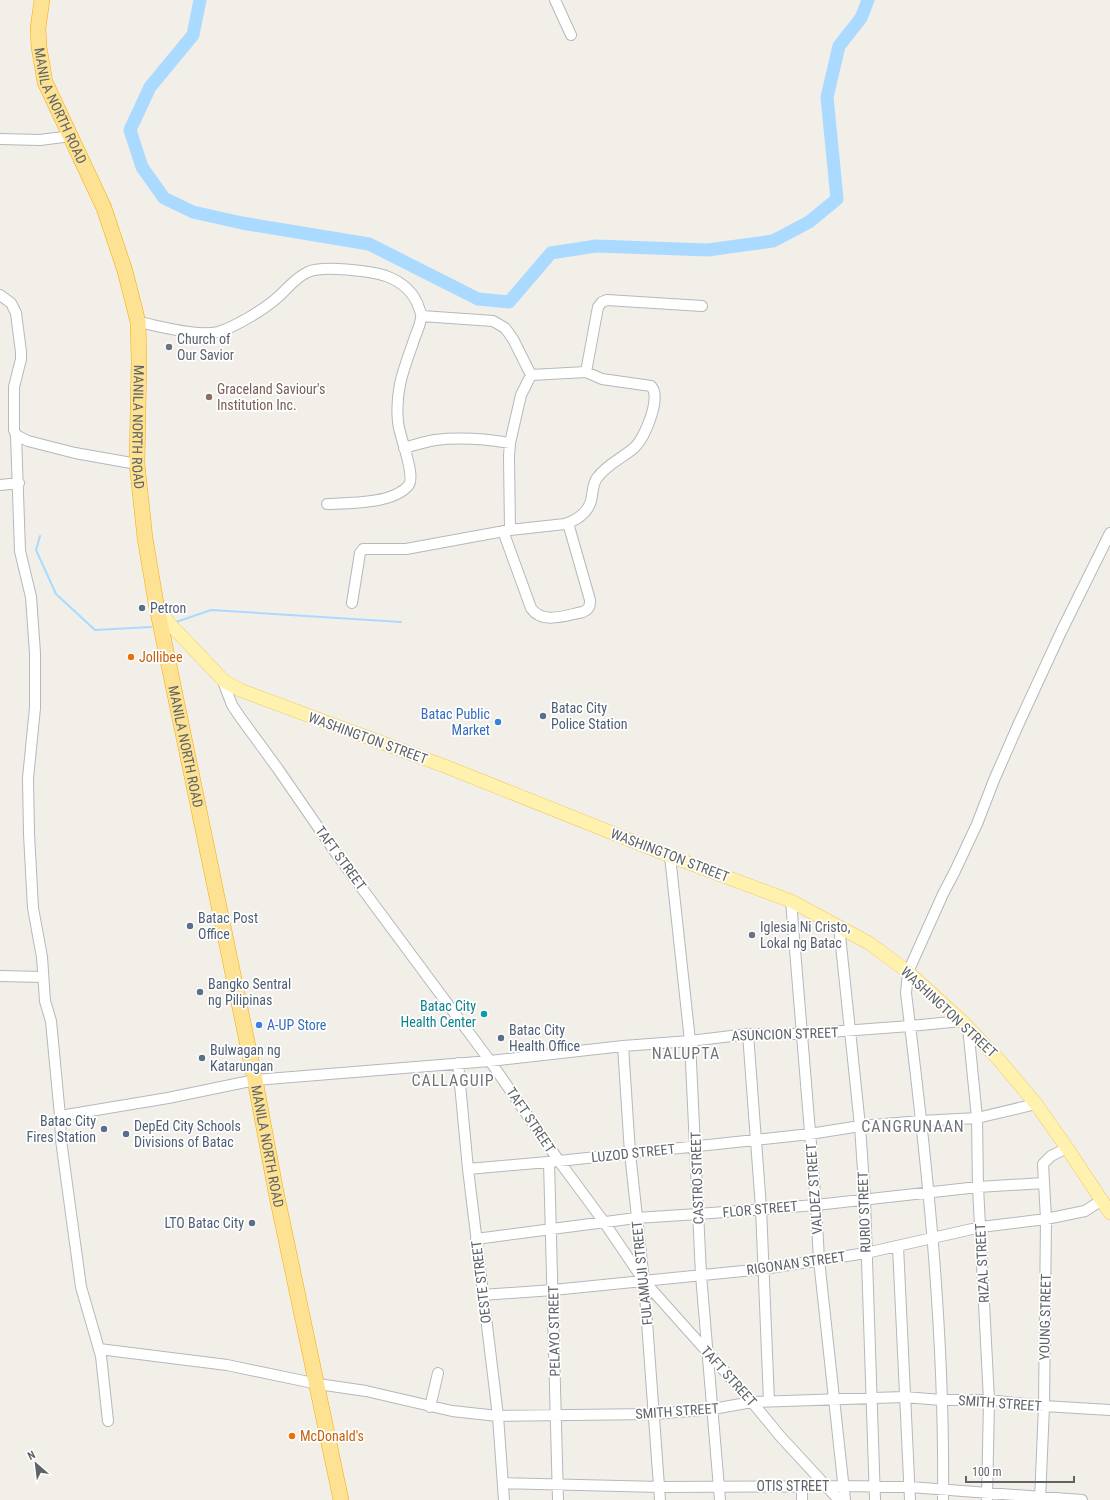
<svg xmlns="http://www.w3.org/2000/svg" width="1110" height="1500" font-family="'Roboto Condensed',sans-serif">
<style>
.lines{fill:none;stroke-linecap:round;stroke-linejoin:round}
.stream{stroke:#aadaff;stroke-width:2}
.river{stroke:#aadaff;stroke-width:13}
.minor-casing{stroke:#b5b8bc;stroke-width:12}
.major-casing{stroke:#f2c960;stroke-width:14}
.highway-casing{stroke:#f9ab00;stroke-width:16}
.minor{stroke:#fff;stroke-width:10}
.major{stroke:#fff2af;stroke-width:13}
.highway{stroke:#fde293;stroke-width:15}
.worship-dot{fill:#6b7280;stroke:#fff;stroke-width:1.5}
.education-dot{fill:#8d6e63;stroke:#fff;stroke-width:1.5}
.service-dot{fill:#5c6f8a;stroke:#fff;stroke-width:1.5}
.food-dot{fill:#e8710a;stroke:#fff;stroke-width:1.5}
.shop-dot{fill:#3f7fe0;stroke:#fff;stroke-width:1.5}
.culture-dot{fill:#0f9aa8;stroke:#fff;stroke-width:1.5}
.labels{text-anchor:middle;dominant-baseline:central;stroke-width:3.5;stroke-linejoin:round;paint-order:stroke}
.street-label{font-size:14px;fill:#5f6368;stroke:#fff}
.worship-label{font-size:14px;fill:#5b616d;stroke:#fff;text-anchor:start}
.education-label{font-size:14px;fill:#785e54;stroke:#fff;text-anchor:start}
.service-label{font-size:14px;fill:#4e5e75;stroke:#fff;text-anchor:start}
.food-label{font-size:14px;fill:#c56008;stroke:#fff;text-anchor:start}
.shop-label{font-size:14px;fill:#366cbe;stroke:#fff;text-anchor:end}
.culture-label{font-size:14px;fill:#0d838f;stroke:#fff;text-anchor:end}
.quarter-label{font-size:16px;letter-spacing:1px;fill:#70757a;stroke:#fff}
</style>
<rect width="100%" height="100%" fill="#f1efe8"/>
<g class="lines">
<path class="stream" d="M 40,536 L 36,550 L 56,594 L 95,630 L 151,627
M 176,622 L 211,610 L 401,622"/>
<path class="river" d="M 200,0 L 193,35 L 150,87 L 130,130 L 142,167 L 164,198 L 193,212 L 242,223 L 369,244 L 478,299 L 509,302 L 551,253 L 596,246 L 708,250 L 773,241 L 809,222 L 837,199 L 827,97 L 839,46 L 861,18 L 868,0"/>
<g class="minor-casing">
<path id="minor" d="M 555,0 L 571,35
M 0,139 L 40,140 L 71,136
M 0,295 L 11,303 L 16,313 L 21,352 L 21,359 L 14,387 L 14,430 L 16,435 L 28,441 L 75,453 L 137,464
M 138,322 C 160,326 197,337 218,332 C 235,327 265,309 278,297 C 287,289 296,277 308,272 C 322,265 371,271 386,276 C 402,282 414,292 419,308 C 420,311 422,314 421,317 C 421,325 415,335 413,343 C 403,371 395,391 398,422 C 399,436 417,477 408,486 C 392,504 349,503 327,504
M 586,372 L 598,307 L 602,302 L 607,300 L 702,306
M 16,435 L 20,551 L 31,597 L 35,653 L 35,708 L 28,778 L 29,834 L 33,908 L 42,957 L 45,1001 L 51,1021 L 60,1116
M 404,448 C 414,445 424,442 435,440 C 460,437 486,439 510,443
M 0,485 L 19,483
M 510,530 L 509,456 L 510,443 L 521,395 L 531,375
M 503,531 L 531,608 C 542,625 567,615 583,612 C 589,609 590,607 590,600 L 568,523
M 352,603 L 360,553 L 363,549 L 406,549 L 510,530 L 565,524 C 577,520 587,514 591,501 C 593,493 592,485 597,478 C 607,464 623,458 635,447 C 645,437 662,397 651,386 L 602,379 L 586,372 L 531,375 L 513,339 L 505,328 L 493,321 L 422,316
M 224,681 L 224,684 L 232,705 L 240,717 L 278,769 L 338,856 L 490,1061 L 559,1161 L 604,1222 L 644,1281 L 752,1402 L 780,1436 L 839,1500
M 670,856 L 690,1041 L 701,1275 L 720,1500
M 791,901 L 816,1205 L 819,1260 L 845,1500
M 839,926 L 860,1126 L 865,1200 L 875,1500
M 0,976 L 43,977
M 968,1027 L 977,1118 L 978,1187 L 989,1400 L 987,1500
M 748,1034 L 761,1208 L 769,1401
M 623,1046 L 630,1153 L 644,1281 L 660,1500
M 458,1063 L 468,1169 L 498,1416 L 504,1500
M 549,1162 L 558,1500
M 468,1169 L 559,1161 L 810,1134 L 860,1126 L 921,1121 L 977,1118 L 1036,1104
M 476,1239 L 636,1218 L 698,1214 L 816,1205 L 978,1187 L 1044,1183
M 898,1246 L 910,1500
M 482,1295 L 553,1290 L 763,1269 L 866,1253 L 981,1227 L 1046,1219 L 1085,1211 L 1102,1200
M 99,1349 L 227,1365 L 318,1384 L 366,1391 L 452,1411 L 498,1416 L 654,1414 L 713,1409 L 752,1402 L 904,1397 L 942,1400 L 989,1400 L 1044,1406 L 1110,1410
M 430,1407 L 438,1373
M 108,1421 L 101,1356 L 81,1287 L 61,1140 L 60,1116 L 168,1098 L 255,1080 L 490,1061 L 623,1046 L 690,1041 L 748,1034 L 803,1034 L 910,1026 L 962,1021
M 503,1483 L 660,1487 L 843,1486 L 910,1487 L 1082,1500
M 802,1500 L 802,1486
M 943,1500 C 945,1330 927,1161 906,993 L 908,972 L 943,894 L 955,871 L 977,824 L 994,780 L 1019,723 L 1061,632 L 1110,533
M 1040,1500 L 1044,1406 L 1046,1219 L 1043,1164 L 1051,1156 L 1067,1148"/>
</g>
<g class="major-casing">
<path id="major" d="M 158,607 L 168,622 L 224,681 L 240,690 L 447,767 L 670,856 L 791,901 L 869,943 L 908,972 L 962,1021 L 999,1060 L 1036,1104 L 1067,1148 L 1110,1213"/>
</g>
<g class="highway-casing">
<g id="highway">
<path id="s1" d="M 42,0 L 38,28 L 39,47 L 45,82 L 104,208 L 125,271 L 138,322 L 139,361 L 137,464 L 145,538 L 156,603 L 255,1080 L 276,1192 L 341,1500"/>
</g>
</g>
<use href="#minor" class="minor"/>
<use href="#major" class="major"/>
<use href="#highway" class="highway"/>
</g>
<g class="worship-dot">
<circle cx="169" cy="347" r="4"/>
<circle cx="752" cy="935" r="4"/>
</g>
<circle class="education-dot" cx="209" cy="397" r="4"/>
<g class="service-dot">
<circle cx="142" cy="608" r="4"/>
<circle cx="543" cy="716" r="4"/>
<circle cx="190" cy="926" r="4"/>
<circle cx="200" cy="992" r="4"/>
<circle cx="501" cy="1038" r="4"/>
<circle cx="202" cy="1058" r="4"/>
<circle cx="104" cy="1129" r="4"/>
<circle cx="126" cy="1134" r="4"/>
<circle cx="252" cy="1223" r="4"/>
</g>
<g class="food-dot">
<circle cx="131" cy="657" r="4"/>
<circle cx="292" cy="1436" r="4"/>
</g>
<g class="shop-dot">
<circle cx="498" cy="722" r="4"/>
<circle cx="259" cy="1025" r="4"/>
</g>
<circle class="culture-dot" cx="484" cy="1014" r="4"/>
<g class="labels">
<g class="street-label">
<text stroke="none"><textPath href="#s1" startOffset="110">MANILA NORTH ROAD</textPath></text>
<text stroke="none"><textPath href="#s1" startOffset="446">MANILA NORTH ROAD</textPath></text>
<text transform="translate(368 738) rotate(20)">WASHINGTON STREET</text>
<text stroke="none"><textPath href="#s1" startOffset="770">MANILA NORTH ROAD</textPath></text>
<text transform="translate(670 855) rotate(21)">WASHINGTON STREET</text>
<text transform="translate(341 858) rotate(54)">TAFT STREET</text>
<text transform="translate(949 1012) rotate(43)">WASHINGTON STREET</text>
<text transform="translate(785 1034) rotate(-2)">ASUNCION STREET</text>
<text transform="translate(531 1120) rotate(56)">TAFT STREET</text>
<text stroke="none"><textPath href="#s1" startOffset="1178">MANILA NORTH ROAD</textPath></text>
<text transform="translate(633 1153) rotate(-6)">LUZOD STREET</text>
<text transform="translate(697 1178) rotate(-92)">CASTRO STREET</text>
<text transform="translate(814 1189) rotate(-94)">VALDEZ STREET</text>
<text transform="translate(760 1209) rotate(-5)">FLOR STREET</text>
<text transform="translate(864 1212) rotate(-92)">RURIO STREET</text>
<text transform="translate(796 1263) rotate(-8)">RIGONAN STREET</text>
<text transform="translate(982 1263) rotate(-93)">RIZAL STREET</text>
<text transform="translate(642 1273) rotate(-96)">FULAMUJI STREET</text>
<text transform="translate(481 1282) rotate(-97)">OESTE STREET</text>
<text transform="translate(1045 1317) rotate(-89)">YOUNG STREET</text>
<text transform="translate(554 1331) rotate(-91)">PELAYO STREET</text>
<text transform="translate(729 1376) rotate(48)">TAFT STREET</text>
<text transform="translate(1000 1403) rotate(4)">SMITH STREET</text>
<text transform="translate(677 1411) rotate(-4)">SMITH STREET</text>
<text x="793" y="1486">OTIS STREET</text>
</g>
<g class="worship-label">
<text x="177" y="339">Church of<tspan x="177" dy="16">Our Savior</tspan></text>
<text x="760" y="927">Iglesia Ni Cristo,<tspan x="760" dy="16">Lokal ng Batac</tspan></text>
</g>
<g class="education-label">
<text x="217" y="389">Graceland Saviour's<tspan x="217" dy="16">Institution Inc.</tspan></text>
</g>
<g class="service-label">
<text x="150" y="608">Petron</text>
<text x="551" y="708">Batac City<tspan x="551" dy="16">Police Station</tspan></text>
<text x="198" y="918">Batac Post<tspan x="198" dy="16">Office</tspan></text>
<text x="208" y="984">Bangko Sentral<tspan x="208" dy="16">ng Pilipinas</tspan></text>
<text x="509" y="1030">Batac City<tspan x="509" dy="16">Health Office</tspan></text>
<text x="210" y="1050">Bulwagan ng<tspan x="210" dy="16">Katarungan</tspan></text>
<text x="96" y="1121" text-anchor="end">Batac City<tspan x="96" dy="16">Fires Station</tspan></text>
<text x="134" y="1126">DepEd City Schools<tspan x="134" dy="16">Divisions of Batac</tspan></text>
<text x="244" y="1223" text-anchor="end">LTO Batac City</text>
</g>
<g class="food-label">
<text x="139" y="657">Jollibee</text>
<text x="300" y="1436">McDonald's</text>
</g>
<g class="shop-label">
<text x="490" y="714">Batac Public<tspan x="490" dy="16">Market</tspan></text>
<text x="267" y="1025" text-anchor="start">A-UP Store</text>
</g>
<g class="culture-label">
<text x="476" y="1006">Batac City<tspan x="476" dy="16">Health Center</tspan></text>
</g>
<g class="quarter-label">
<text x="686" y="1053">NALUPTA</text>
<text x="453" y="1080">CALLAGUIP</text>
<text x="913" y="1126">CANGRUNAAN</text>
</g>
</g>
<g transform="translate(36 1464) rotate(332)" stroke="#ffffff" stroke-width="3" paint-order="stroke">
<path d="M0-3L7 15L0 10L-7 15Z" fill="#5f6368"/>
<text y="-6" font-size="11" font-weight="bold" text-anchor="middle" fill="#5f6368">N</text>
</g>
<path d="M966 1476v6h108v-6" fill="none" stroke="#5f6368" stroke-width="2"/>
<text x="972" y="1476" font-size="12" fill="#5f6368" stroke="#ffffff" stroke-width="3" paint-order="stroke">100 m</text>
</svg>
